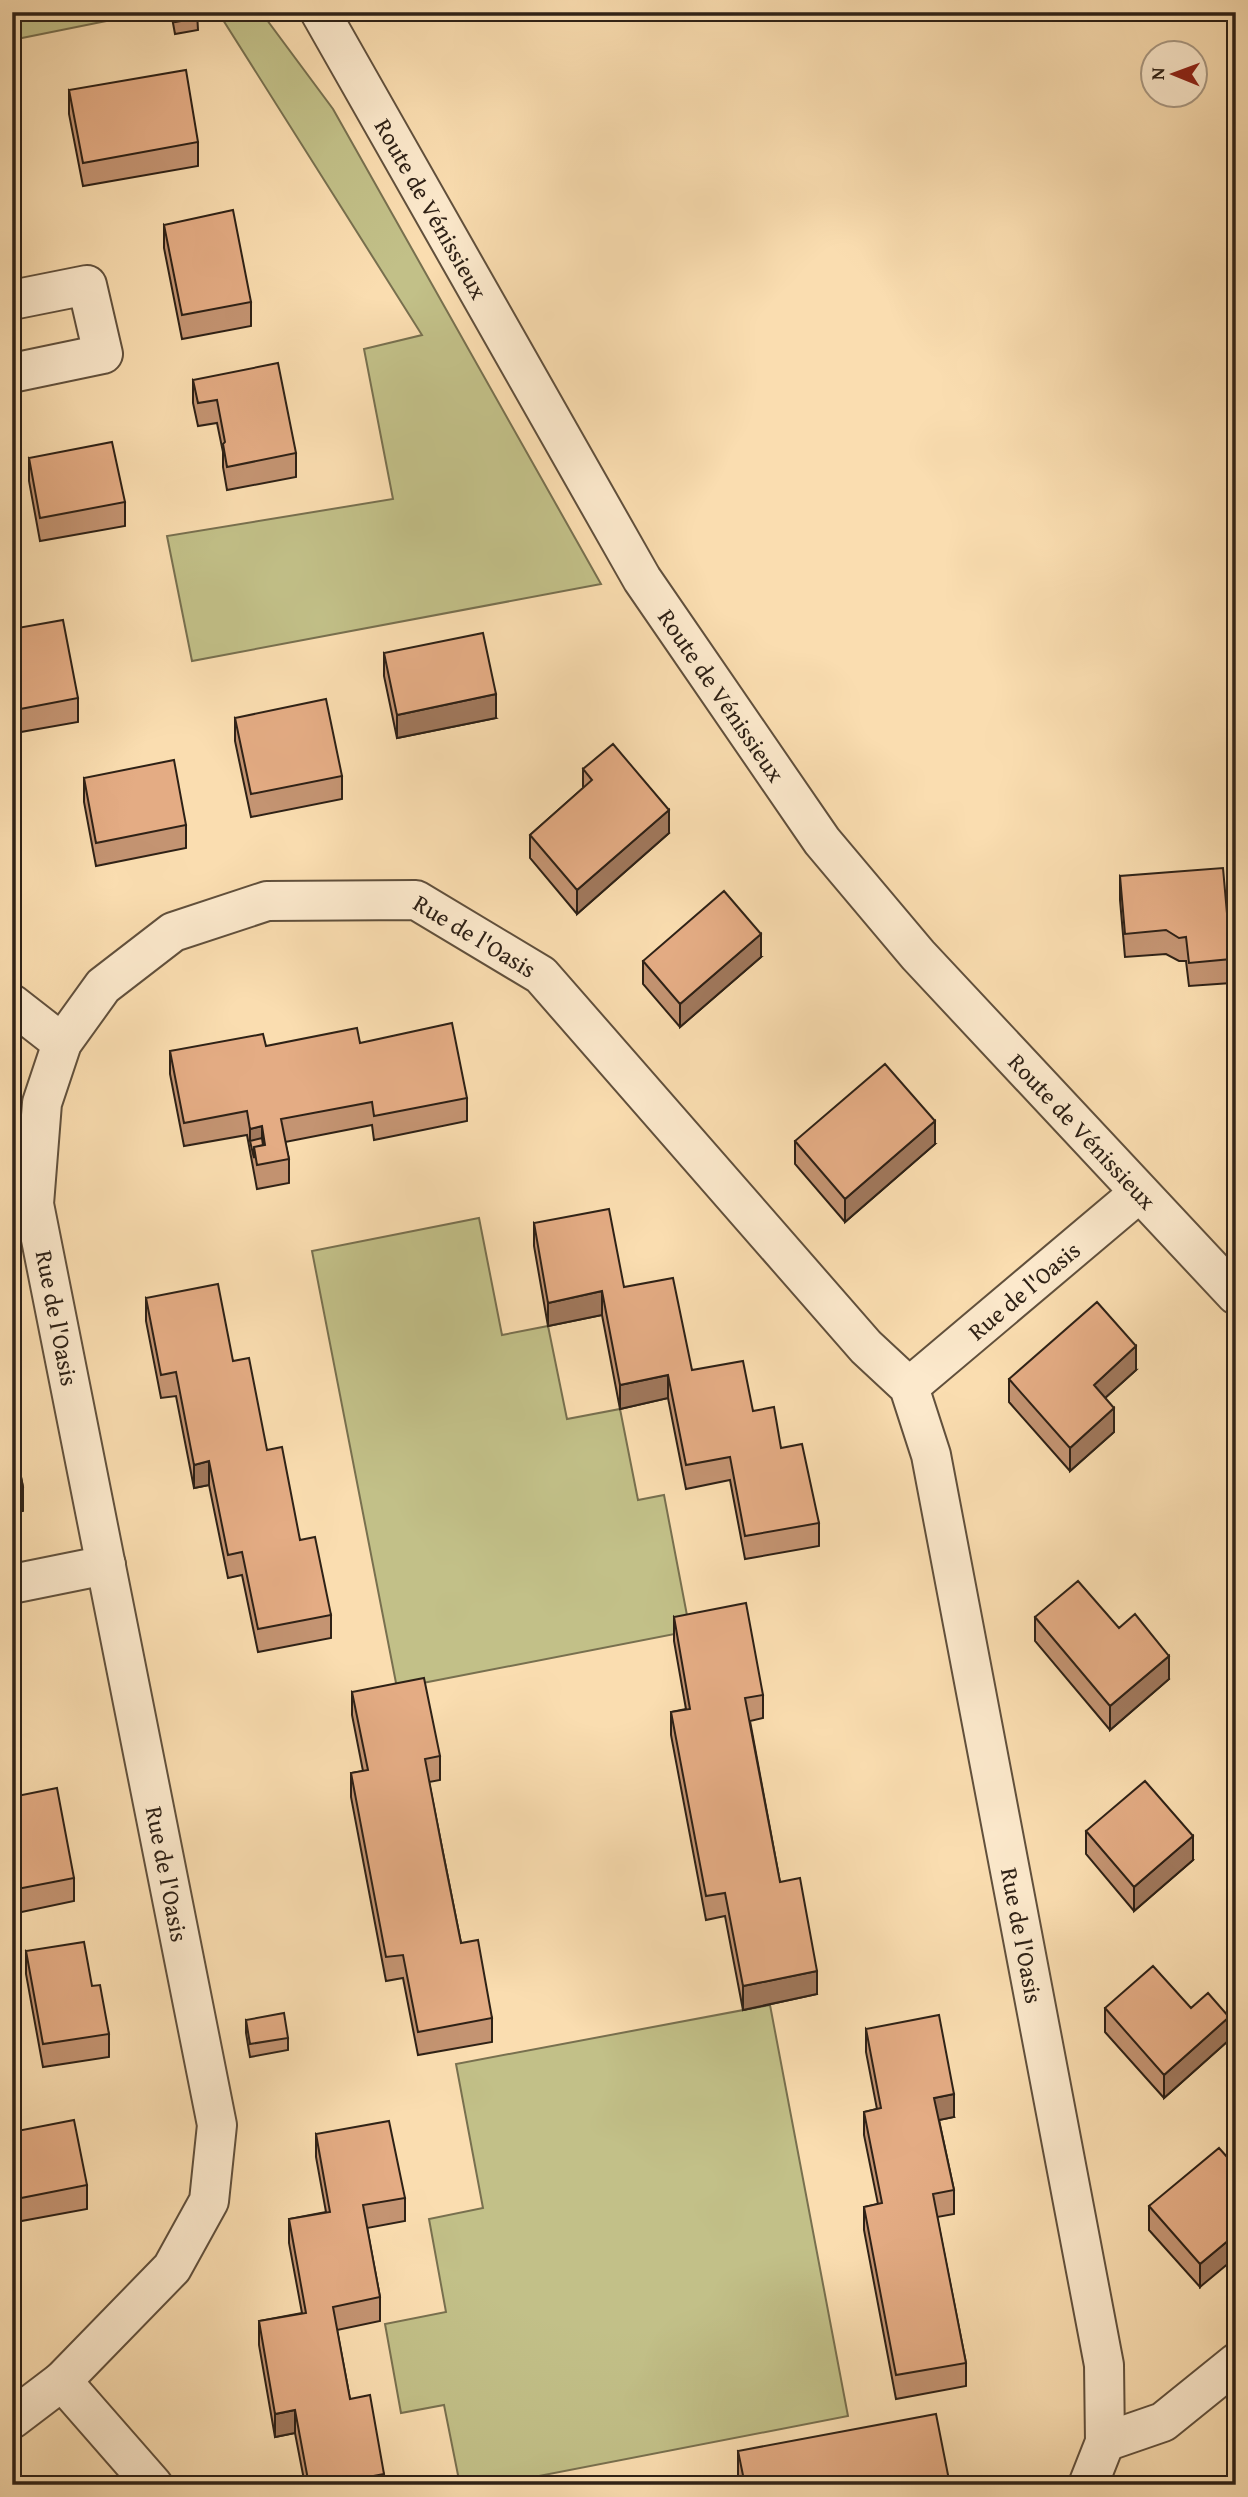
<svg xmlns="http://www.w3.org/2000/svg" width="1248" height="2497" font-family="'Gentium Book Plus',serif">
<style>
.grass{fill:#c2c088;stroke:#78704f;stroke-width:2}
.lines{fill:none;stroke-linecap:round;stroke-linejoin:round}
.street-casing{stroke:#61503c;stroke-width:42}
.street{stroke:#fce9cc;stroke-width:38}
.wall{fill:#c49472;stroke:#2e2116;stroke-width:2}
.shaded-wall{fill:#a0785c;stroke:#2e2116;stroke-width:2}
.building{fill:#e4ac84;stroke:#2e2116;stroke-width:2}
.labels{text-anchor:middle;dominant-baseline:central;stroke-width:5;stroke-linejoin:round;paint-order:stroke}
.street-label{font-size:24px;fill:#2e2116;stroke:#fce9cc}
</style>
<rect width="100%" height="100%" fill="#faddb0"/>
<filter id="stains"><feTurbulence type="fractalNoise" baseFrequency=".00286" numOctaves="4"/><feColorMatrix values="0 0 0 0 .2 0 0 0 0 .09 0 0 0 0 .02 0 0 0 .5 -.17"/></filter>
<radialGradient id="worn" r=".72"><stop offset=".6" stop-color="#630" stop-opacity="0"/><stop offset="1" stop-color="#630" stop-opacity=".3"/></radialGradient>
<path class="grass" d="M 12,12 L 151,12 L 12,40 Z
M 218,12 L 261,12 L 333,109 L 601,584 L 192,661 L 167,536 L 393,499 L 364,349 L 422,335 Z
M 479,1218 L 502,1335 L 548,1326 L 567,1419 L 620,1409 L 638,1500 L 664,1495 L 690,1631 L 397,1688 L 312,1251 Z
M 770,2005 L 848,2416 L 492,2485 L 460,2485 L 444,2405 L 401,2413 L 385,2324 L 446,2312 L 429,2219 L 483,2208 L 456,2064 Z"/>
<g class="lines">
<g class="street-casing">
<g id="street">
<path id="s1" d="M 320,12 L 642,579 L 822,841 L 918,955 L 1236,1295"/>
<path d="M 12,300 L 87,285 L 103,354 L 12,373"/>
<path d="M 12,1004 L 62,1043"/>
<path id="s2" d="M 909,1387 L 1139,1193"/>
<path d="M 12,1584 L 106,1565"/>
<path d="M 12,2419 L 62,2381"/>
<path d="M 1105,2442 L 1163,2422 L 1236,2363"/>
<path id="s3" d="M 153,2485 L 62,2381 L 172,2268 L 209,2201 L 217,2125 L 34,1204 L 42,1103 L 62,1043 L 103,986 L 173,932 L 267,901 L 416,900 L 541,975 L 866,1347 L 909,1387 L 931,1455 L 1104,2365 L 1105,2442 L 1088,2485"/>
</g>
</g>
<use href="#street" class="street"/>
</g>
<path class="wall" d="M 171,12 L 197,12 L 198,30 L 175,34 Z
M 69,90 L 198,142 L 198,166 L 83,186 L 69,114 Z
M 164,225 L 251,302 L 251,326 L 182,339 L 164,248 Z
M 193,380 L 296,453 L 296,477 L 227,490 L 223,467 L 223,452 L 217,423 L 198,426 L 193,403 Z
M 29,458 L 125,502 L 125,526 L 40,541 L 29,481 Z
M 12,629 L 78,698 L 78,722 L 15,733 L 12,718 Z
M 384,653 L 496,718 L 397,738 L 384,676 Z
M 235,718 L 342,776 L 342,799 L 251,817 L 235,741 Z
M 583,769 L 669,833 L 577,914 L 530,858 L 530,835 L 583,788 Z
M 84,778 L 186,825 L 186,848 L 96,866 L 84,802 Z
M 1120,876 L 1231,959 L 1231,983 L 1189,986 L 1186,961 L 1179,961 L 1166,954 L 1125,957 L 1120,900 Z
M 761,957 L 680,1027 L 643,984 L 643,961 Z
M 360,1043 L 467,1098 L 467,1121 L 374,1140 L 372,1125 L 285,1142 L 289,1159 L 289,1183 L 257,1189 L 247,1135 L 184,1146 L 170,1074 L 170,1051 Z
M 795,1141 L 935,1144 L 845,1222 L 795,1164 Z
M 534,1223 L 624,1287 L 692,1370 L 753,1411 L 781,1448 L 819,1523 L 819,1546 L 745,1559 L 730,1480 L 686,1489 L 668,1398 L 620,1409 L 602,1315 L 548,1326 L 534,1246 Z
M 146,1298 L 233,1361 L 300,1540 L 331,1615 L 331,1638 L 258,1652 L 242,1575 L 228,1578 L 209,1485 L 194,1488 L 176,1396 L 161,1398 L 146,1321 Z
M 1136,1370 L 1105,1398 L 1114,1432 L 1070,1471 L 1009,1402 L 1009,1379 Z
M 12,1432 L 23,1487 L 23,1511 L 12,1513 Z
M 674,1617 L 763,1695 L 763,1718 L 750,1721 L 780,1882 L 817,1994 L 743,2010 L 725,1916 L 706,1920 L 671,1735 L 671,1712 L 686,1709 L 674,1641 Z
M 1035,1617 L 1119,1628 L 1169,1679 L 1110,1730 L 1035,1641 Z
M 352,1692 L 440,1756 L 440,1780 L 429,1782 L 461,1943 L 492,2018 L 492,2042 L 418,2055 L 403,1978 L 386,1981 L 351,1797 L 351,1773 L 363,1771 L 352,1715 Z
M 12,1797 L 74,1878 L 74,1901 L 12,1914 Z
M 1086,1831 L 1193,1860 L 1134,1911 L 1086,1854 Z
M 26,1951 L 92,1986 L 109,2034 L 109,2057 L 43,2067 L 26,1974 Z
M 1105,2008 L 1191,2008 L 1229,2040 L 1164,2098 L 1105,2032 Z
M 246,2020 L 288,2038 L 288,2050 L 250,2057 L 246,2033 Z
M 866,2029 L 954,2117 L 939,2120 L 954,2190 L 954,2214 L 937,2217 L 966,2363 L 966,2386 L 896,2399 L 864,2230 L 864,2207 L 878,2204 L 864,2135 L 864,2112 L 877,2109 L 866,2052 Z
M 12,2132 L 87,2185 L 87,2209 L 16,2222 L 12,2203 Z
M 316,2134 L 405,2198 L 405,2221 L 367,2228 L 380,2297 L 380,2321 L 337,2330 L 350,2399 L 384,2474 L 384,2485 L 305,2485 L 295,2433 L 275,2437 L 259,2345 L 259,2321 L 302,2313 L 289,2243 L 289,2219 L 326,2212 L 316,2157 Z
M 1236,2167 L 1200,2287 L 1149,2230 L 1149,2206 Z
M 738,2451 L 950,2485 L 740,2485 L 738,2475 Z"/>
<path class="shaded-wall" d="M 496,694 L 496,718 L 397,738 L 397,715 Z
M 669,810 L 669,833 L 577,914 L 577,890 Z
M 761,934 L 761,957 L 680,1027 L 680,1004 Z
M 935,1121 L 935,1144 L 845,1222 L 845,1199 Z
M 262,1126 L 262,1150 L 250,1141 L 250,1129 Z
M 602,1291 L 602,1315 L 548,1326 L 548,1303 Z
M 1136,1346 L 1136,1370 L 1094,1408 L 1094,1385 Z
M 668,1375 L 668,1398 L 620,1409 L 620,1385 Z
M 1114,1408 L 1114,1432 L 1070,1471 L 1070,1448 Z
M 209,1461 L 209,1485 L 194,1488 L 194,1465 Z
M 1169,1656 L 1169,1679 L 1110,1730 L 1110,1706 Z
M 1193,1836 L 1193,1860 L 1134,1911 L 1134,1887 Z
M 817,1971 L 817,1994 L 743,2010 L 743,1986 Z
M 1229,2017 L 1229,2040 L 1164,2098 L 1164,2075 Z
M 954,2094 L 954,2117 L 934,2121 L 934,2098 Z
M 1236,2234 L 1236,2257 L 1200,2287 L 1200,2264 Z
M 295,2410 L 295,2433 L 275,2437 L 275,2414 Z"/>
<path class="building" d="M 172,12 L 197,12 L 198,18 L 175,22 Z
M 186,70 L 198,142 L 83,163 L 69,90 Z
M 233,210 L 251,302 L 182,315 L 164,225 Z
M 278,363 L 296,453 L 227,467 L 223,444 L 225,442 L 217,400 L 198,403 L 193,380 Z
M 112,442 L 125,502 L 40,518 L 29,458 Z
M 63,620 L 78,698 L 15,710 L 12,694 L 12,629 Z
M 483,633 L 496,694 L 397,715 L 384,653 Z
M 326,699 L 342,776 L 251,794 L 235,718 Z
M 613,744 L 669,810 L 577,890 L 530,835 L 592,780 L 583,769 Z
M 174,760 L 186,825 L 96,843 L 84,778 Z
M 1223,868 L 1231,959 L 1189,963 L 1186,937 L 1179,938 L 1166,930 L 1125,934 L 1120,876 Z
M 724,891 L 761,934 L 680,1004 L 643,961 Z
M 452,1023 L 467,1098 L 374,1116 L 372,1102 L 281,1119 L 289,1159 L 257,1165 L 254,1147 L 265,1145 L 262,1126 L 250,1129 L 247,1111 L 184,1123 L 170,1051 L 263,1034 L 266,1046 L 357,1028 L 360,1043 Z
M 885,1064 L 935,1121 L 845,1199 L 795,1141 Z
M 262,1138 L 263,1145 L 254,1147 L 254,1158 L 250,1141 Z
M 609,1209 L 624,1287 L 673,1278 L 692,1370 L 743,1361 L 753,1411 L 774,1407 L 781,1448 L 802,1444 L 819,1523 L 745,1536 L 730,1457 L 686,1465 L 668,1375 L 620,1385 L 602,1291 L 548,1303 L 534,1223 Z
M 218,1284 L 233,1361 L 249,1358 L 267,1450 L 282,1447 L 300,1540 L 315,1537 L 331,1615 L 258,1629 L 242,1552 L 228,1555 L 209,1461 L 194,1465 L 176,1372 L 161,1375 L 146,1298 Z
M 1097,1302 L 1136,1346 L 1094,1385 L 1114,1408 L 1070,1448 L 1009,1379 Z
M 12,1432 L 23,1487 L 12,1489 Z
M 1078,1581 L 1119,1628 L 1135,1614 L 1169,1656 L 1110,1706 L 1035,1617 Z
M 746,1603 L 763,1695 L 745,1698 L 780,1882 L 800,1878 L 817,1971 L 743,1986 L 725,1893 L 706,1896 L 671,1712 L 690,1709 L 674,1617 Z
M 424,1678 L 440,1756 L 425,1759 L 443,1853 L 461,1943 L 478,1940 L 492,2018 L 418,2032 L 403,1955 L 386,1957 L 351,1773 L 368,1770 L 352,1692 Z
M 1145,1781 L 1193,1836 L 1134,1887 L 1086,1831 Z
M 57,1788 L 74,1878 L 12,1890 L 12,1797 Z
M 84,1942 L 92,1986 L 100,1985 L 109,2034 L 43,2044 L 26,1951 Z
M 1153,1966 L 1191,2008 L 1208,1993 L 1229,2017 L 1164,2075 L 1105,2008 Z
M 284,2013 L 288,2038 L 250,2044 L 246,2020 Z
M 939,2015 L 954,2094 L 934,2098 L 954,2190 L 933,2194 L 966,2363 L 896,2375 L 864,2207 L 882,2203 L 864,2112 L 881,2108 L 866,2029 Z
M 74,2120 L 87,2185 L 16,2199 L 12,2179 L 12,2132 Z
M 389,2121 L 405,2198 L 363,2205 L 380,2297 L 333,2307 L 350,2399 L 370,2395 L 384,2474 L 326,2485 L 309,2485 L 295,2410 L 275,2414 L 259,2321 L 306,2313 L 289,2219 L 330,2212 L 316,2134 Z
M 1219,2148 L 1236,2167 L 1236,2234 L 1200,2264 L 1149,2206 Z
M 936,2414 L 950,2485 L 745,2485 L 738,2451 Z
M 1236,2470 L 1236,2485 L 1219,2485 Z"/>
<g class="labels">
<g class="street-label">
<text stroke="none"><textPath href="#s1" startOffset="226">Route de Vénissieux</textPath></text>
<text stroke="none"><textPath href="#s1" startOffset="793">Route de Vénissieux</textPath></text>
<text stroke="none"><textPath href="#s3" startOffset="2028">Rue de l'Oasis</textPath></text>
<text stroke="none"><textPath href="#s1" startOffset="1360">Route de Vénissieux</textPath></text>
<text stroke="none"><textPath href="#s2" startOffset="150">Rue de l'Oasis</textPath></text>
<text transform="translate(57 1318) rotate(79)">Rue de l'Oasis</text>
<text transform="translate(167 1874) rotate(79)">Rue de l'Oasis</text>
<text stroke="none"><textPath href="#s3" startOffset="3218">Rue de l'Oasis</textPath></text>
</g>
</g>
<rect width="1248" height="2497" fill="none" stroke="#faddb0" stroke-width="42"/>
<rect x="14" y="14" width="1220" height="2469" fill="none" stroke="#2e2116" stroke-width="3.5"/>
<rect x="21" y="21" width="1206" height="2455" fill="none" stroke="#2e2116" stroke-width="2"/>
<g transform="translate(1174 74) rotate(271)"><circle r="33" fill="#fce9cc" stroke="#aa9983" stroke-width="2"/>
<path d="M0-5L12 26L0 18L-12 26Z" fill="#8f2418"/>
<text y="-10" font-size="19" font-weight="bold" text-anchor="middle" fill="#2e2116">N</text>
</g>
<rect width="100%" height="100%" filter="url(#stains)"/>
<rect width="100%" height="100%" fill="url(#worn)"/>
</svg>
